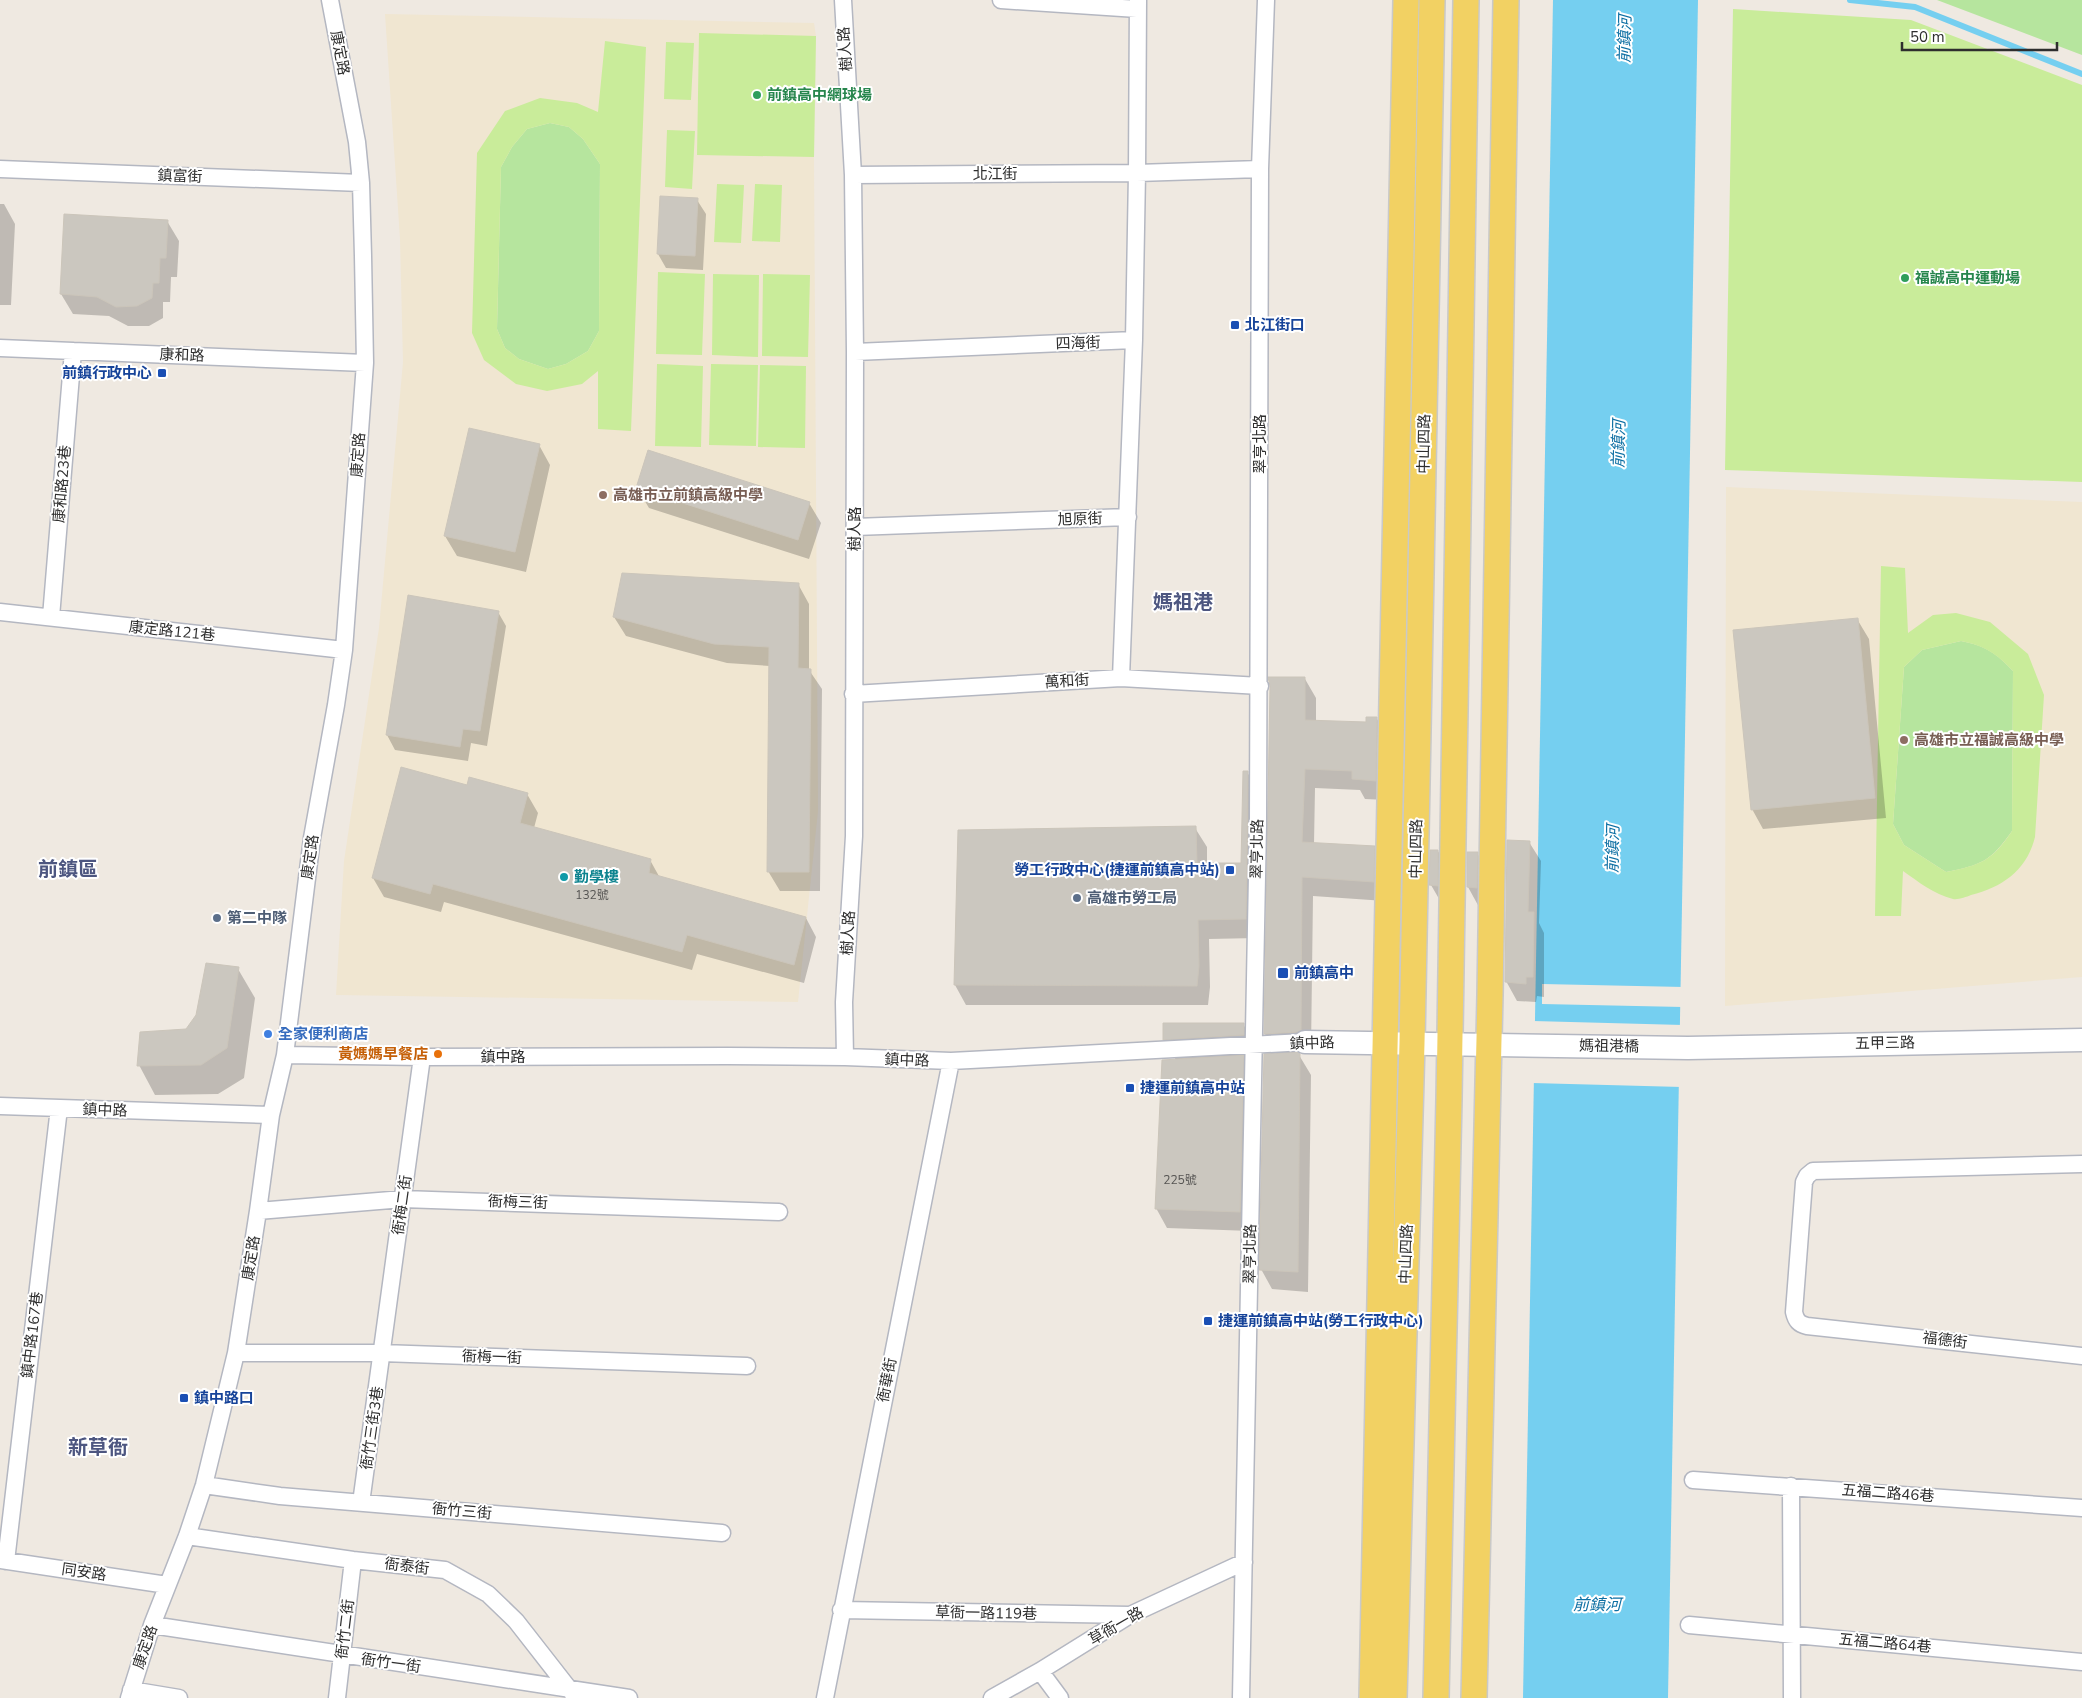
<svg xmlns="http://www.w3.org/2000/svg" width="2082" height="1698" font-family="'Nunito Sans','Noto Sans TC',sans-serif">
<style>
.education{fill:#f0e6d1}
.green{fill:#b6e59e}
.pitch{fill:#c9ec9a;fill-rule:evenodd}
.water{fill:#75cff0}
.pier{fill:#efe9e1}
.shadow{fill:#0003}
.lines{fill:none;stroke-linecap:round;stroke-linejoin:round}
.stream{stroke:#75cff0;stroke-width:6}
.building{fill:#cbc7bf;stroke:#cbc5ba}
.minor-casing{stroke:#b4b7c1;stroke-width:19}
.secondary-casing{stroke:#b4b7c1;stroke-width:25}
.primary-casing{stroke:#c9c9c9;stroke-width:28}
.minor{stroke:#fff;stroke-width:16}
.secondary{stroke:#fff;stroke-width:22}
.primary{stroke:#f2d163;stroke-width:25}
.leisure-dot{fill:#2e9e5b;stroke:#fff;stroke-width:2}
.transit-dot{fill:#1a4fb4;stroke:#fff;stroke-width:2}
.education-dot{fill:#8d6e63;stroke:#fff;stroke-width:2}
.culture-dot{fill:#0f9aa8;stroke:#fff;stroke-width:2}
.service-dot{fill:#5c6f8a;stroke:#fff;stroke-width:2}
.shop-dot{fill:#3f7fe0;stroke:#fff;stroke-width:2}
.food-dot{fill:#e8710a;stroke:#fff;stroke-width:2}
.labels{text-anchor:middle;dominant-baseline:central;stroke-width:4;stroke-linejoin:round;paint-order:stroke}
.number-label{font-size:12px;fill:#555452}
.street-label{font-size:15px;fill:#2e2e2e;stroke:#fff}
.leisure-label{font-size:15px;font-weight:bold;fill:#27864d;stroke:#fff;text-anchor:start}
.transit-label{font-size:15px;font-weight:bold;fill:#164399;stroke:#fff;text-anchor:start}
.education-label{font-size:15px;font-weight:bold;fill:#785e54;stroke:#fff;text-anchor:start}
.culture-label{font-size:15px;font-weight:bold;fill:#0d838f;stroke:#fff;text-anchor:start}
.service-label{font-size:15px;font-weight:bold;fill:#4e5e75;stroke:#fff;text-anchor:start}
.shop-label{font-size:15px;font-weight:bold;fill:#366cbe;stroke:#fff;text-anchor:start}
.food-label{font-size:15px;font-weight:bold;fill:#c56008;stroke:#fff;text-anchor:end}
.water-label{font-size:16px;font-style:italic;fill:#0d6fa3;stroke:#fff}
.district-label{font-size:20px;font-weight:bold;fill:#4d5680;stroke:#fff}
</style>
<rect width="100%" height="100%" fill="#efe9e1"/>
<path class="education" d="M 385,14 L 814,23 L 816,36 L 814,157 L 818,811 L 798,1002 L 336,995 L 344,861 L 379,628 L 403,362 L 400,239 Z
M 1726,487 L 2082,502 L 2082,977 L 1725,1006 Z"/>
<path class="green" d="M 1937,0 L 2082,0 L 2082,55 Z
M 550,123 L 569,127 L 583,139 L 600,164 L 599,331 L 588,351 L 566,364 L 548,369 L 519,359 L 505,348 L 497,329 L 501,167 L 512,147 L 527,129 Z
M 1961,641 C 1986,646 1996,653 2013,671 L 2012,831 C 1991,861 1982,865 1946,872 L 1904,845 L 1893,824 L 1904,667 L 1922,650 Z"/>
<path class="pitch" d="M 1733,9 L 1911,20 L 2082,85 L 2082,482 L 1725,470 Z
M 699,33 L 816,36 L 814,157 L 697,155 Z
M 605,41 L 646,47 L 631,431 L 598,429 L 598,371 L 582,384 L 547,391 L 516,384 L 484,360 L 472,333 L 477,153 L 505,111 L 540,98 L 577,103 L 598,112 ZM 550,123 L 569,127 L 583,139 L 600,164 L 599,331 L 588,351 L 566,364 L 548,369 L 519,359 L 505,348 L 497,329 L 501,167 L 512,147 L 527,129 Z
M 666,42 L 694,43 L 691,100 L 664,99 Z
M 667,130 L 695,131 L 692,189 L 665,187 Z
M 717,184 L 744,185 L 741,243 L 714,242 Z
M 755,184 L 782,185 L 780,242 L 752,241 Z
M 658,272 L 705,274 L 702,355 L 656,354 Z
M 713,274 L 759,275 L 758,357 L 712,355 Z
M 763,274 L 810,275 L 808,357 L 762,356 Z
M 657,364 L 703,366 L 701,447 L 655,446 Z
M 711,364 L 758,365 L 756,446 L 709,445 Z
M 760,365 L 806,366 L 805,448 L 758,447 Z
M 1881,566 L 1905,568 L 1908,633 L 1933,615 L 1956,613 L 1990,622 L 2028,654 L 2044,695 L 2035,837 C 2027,870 2003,887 1971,895 C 1966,897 1958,900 1953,899 C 1933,894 1919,882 1903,871 L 1901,916 L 1875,916 ZM 1961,641 C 1985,646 1996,653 2013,671 L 2012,831 C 1992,861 1981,865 1946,872 L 1904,845 L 1893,824 L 1904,667 L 1922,650 Z"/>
<path class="water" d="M 1553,0 L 1698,0 L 1668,1698 L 1523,1698 Z"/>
<path class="pier" d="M 1542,984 L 1684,987 L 1683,1007 L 1542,1004 Z
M 1533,1021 L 1683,1025 L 1682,1087 L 1532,1083 Z"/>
<path class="shadow" d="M 697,200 L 706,214 L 703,270 L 666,268 L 658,254 Z
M 0,204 L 4,204 L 15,224 L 11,305 L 0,305 Z
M 167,221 L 179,241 L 177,277 L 171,277 L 170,302 L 163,302 L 163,318 L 149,326 L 128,326 L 109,316 L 73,314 L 61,294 Z
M 539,445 L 550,465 L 526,572 L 457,556 L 445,536 Z
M 637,488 L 809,503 L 821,523 L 809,559 L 649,508 Z
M 798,584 L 809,604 L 809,670 L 822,689 L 820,891 L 780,891 L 768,871 L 770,666 L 727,663 L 626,636 L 614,617 Z
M 498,612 L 506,626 L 487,746 L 471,743 L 468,761 L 395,750 L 387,735 Z
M 1857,619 L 1869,639 L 1886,818 L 1763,829 L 1752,809 Z
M 1305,679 L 1316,698 L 1316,722 L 1367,723 L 1377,719 L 1388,738 L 1387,800 L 1365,799 L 1360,790 L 1315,788 L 1314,844 L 1374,848 L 1385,867 L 1385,901 L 1313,896 L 1311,1050 L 1295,1052 L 1299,1055 L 1311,1075 L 1308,1292 L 1272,1289 L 1261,1269 L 1277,1055 L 1265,1034 Z
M 402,769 L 467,786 L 527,794 L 538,813 L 534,828 L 650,860 L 660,878 L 806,918 L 816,937 L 804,983 L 697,954 L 692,970 L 444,902 L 441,912 L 384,897 L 373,878 Z
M 1247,772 L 1259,791 L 1257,938 L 1209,939 L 1210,987 L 1208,1005 L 966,1005 L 955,985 L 959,831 L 1195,828 L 1207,847 L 1207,864 L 1242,864 Z
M 1529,842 L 1541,861 L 1539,923 L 1544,933 L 1544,997 L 1537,996 L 1536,1002 L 1517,1001 L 1506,981 Z
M 1438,851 L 1449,871 L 1442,904 L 1431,885 Z
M 1477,853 L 1489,873 L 1479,907 L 1468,887 Z
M 238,969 L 255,998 L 244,1078 L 218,1094 L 155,1095 L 139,1065 L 187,1030 Z
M 1243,1024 L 1255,1044 L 1255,1055 L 1242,1055 L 1254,1076 L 1251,1231 L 1167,1228 L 1156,1208 L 1176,1060 L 1164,1039 Z"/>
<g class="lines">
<path class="stream" d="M 1850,0 L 1915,7 L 2082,74"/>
</g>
<path class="building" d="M 660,196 L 698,198 L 695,256 L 657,254 Z
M 64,214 L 168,220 L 166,258 L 160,258 L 159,283 L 153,283 L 152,298 L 137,306 L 116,307 L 97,297 L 60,294 Z
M 469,428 L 540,444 L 515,552 L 444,536 Z
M 648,450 L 810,502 L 798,540 L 636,488 Z
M 622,573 L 799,583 L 798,668 L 811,669 L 809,872 L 767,872 L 769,647 L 714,644 L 613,617 Z
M 408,595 L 499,611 L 480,731 L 463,729 L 460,747 L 386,735 Z
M 1858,618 L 1875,798 L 1751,810 L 1733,630 Z
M 1268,677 L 1305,677 L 1305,720 L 1366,722 L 1366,717 L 1377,717 L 1376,781 L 1352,779 L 1352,771 L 1305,769 L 1302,842 L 1375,846 L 1374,882 L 1302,877 L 1301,1030 L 1297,1032 L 1264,1034 L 1270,686 Z
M 401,767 L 467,785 L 469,777 L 528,793 L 520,823 L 651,859 L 649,873 L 806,917 L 794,965 L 687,935 L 682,952 L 433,884 L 430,894 L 372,878 Z
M 1243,771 L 1248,771 L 1246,919 L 1198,920 L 1199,966 L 1197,986 L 954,985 L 958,830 L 1196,826 L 1197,863 L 1241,863 Z
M 1507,840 L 1530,841 L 1528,912 L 1534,912 L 1533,977 L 1526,977 L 1526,984 L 1505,982 Z
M 1430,850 L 1438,850 L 1438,886 L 1429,885 Z
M 1467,852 L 1478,852 L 1477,888 L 1467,887 Z
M 206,963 L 239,967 L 227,1048 L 201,1065 L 137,1066 L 140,1032 L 186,1029 L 196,1015 Z
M 1163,1023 L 1244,1023 L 1244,1035 L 1163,1040 Z
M 1297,1052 L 1300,1054 L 1298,1272 L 1259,1270 L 1264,1054 Z
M 1244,1055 L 1240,1212 L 1155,1209 L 1162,1060 Z"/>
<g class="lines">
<g class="minor-casing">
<path id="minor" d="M 843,0 L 853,175 L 855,352 L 854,836 L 844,1002 L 845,1057
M 1001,0 L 1137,9
M 0,169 L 361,183
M 853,175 L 1137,173 L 1260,169
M 0,348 L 365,363
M 855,352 L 1134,340
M 855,527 L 1128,517
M 0,612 L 344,650
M 51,617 L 73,351
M 1121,678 L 1134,340 L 1137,173 L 1138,0
M 853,694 L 1121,678 L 1260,686
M 285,1055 L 422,1057 L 727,1056 L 845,1057 L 951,1061 L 1305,1042
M 0,1106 L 271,1115
M 2082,1164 L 1813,1171 L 1807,1176 L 1804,1182 L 1794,1312 C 1796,1321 1799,1324 1807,1326 L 2082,1356
M 258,1211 L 403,1199 L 779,1212
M 236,1353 L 382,1353 L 747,1366
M 1693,1480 L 2082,1508
M 204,1485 L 280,1496 L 722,1533
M 1791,1486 L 1792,1698
M 361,1503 L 422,1057
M 187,1536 L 353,1560 L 445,1570 L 488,1594 L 516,1621 L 573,1694
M 0,1560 L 167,1585
M 6,1561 L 59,1108
M 841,1610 L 1130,1615
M 152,1625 L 629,1698
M 1689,1625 L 2082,1662
M 1040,1671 L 1060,1698
M 131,1690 L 179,1698
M 129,1698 L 152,1625 L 187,1536 L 204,1485 L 236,1353 L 258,1211 L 271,1115 L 285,1055 L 312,838 L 336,705 L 344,650 L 365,363 L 363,256 L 361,183 L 357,142 L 330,0
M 337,1698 L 353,1560
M 825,1698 L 951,1061
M 992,1698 L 1040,1671 L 1130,1615 L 1244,1562
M 1241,1698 L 1258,825 L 1260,169 L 1266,0"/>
</g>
<g class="secondary-casing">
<path id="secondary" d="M 1305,1042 L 1688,1048 L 2082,1040"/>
</g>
<g class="primary-casing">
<path id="primary" d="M 1372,1698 L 1406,0
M 1394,1698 L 1412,1043 L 1432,0
M 1436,1698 L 1449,1099 L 1466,0
M 1474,1698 L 1490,995 L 1506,0"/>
</g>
<use href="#minor" class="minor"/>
<use href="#secondary" class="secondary"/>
<use href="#primary" class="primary"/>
</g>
<g class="leisure-dot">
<circle cx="757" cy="95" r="5"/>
<circle cx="1905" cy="278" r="5"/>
</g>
<g class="transit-dot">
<rect x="1230" y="320" width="10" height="10" rx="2.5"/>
<rect x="157" y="368" width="10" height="10" rx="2.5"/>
<rect x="1225" y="865" width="10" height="10" rx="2.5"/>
<rect x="1277" y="967" width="12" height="12" rx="2.5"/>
<rect x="1125" y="1083" width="10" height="10" rx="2.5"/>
<rect x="1203" y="1316" width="10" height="10" rx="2.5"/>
<rect x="179" y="1393" width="10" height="10" rx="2.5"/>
</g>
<g class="education-dot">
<circle cx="603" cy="495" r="5"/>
<circle cx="1904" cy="740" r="5"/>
</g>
<circle class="culture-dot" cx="564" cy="877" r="5"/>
<g class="service-dot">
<circle cx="1077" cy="898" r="5"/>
<circle cx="217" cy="918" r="5"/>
</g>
<circle class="shop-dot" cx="268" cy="1034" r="5"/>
<circle class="food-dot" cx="438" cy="1054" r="5"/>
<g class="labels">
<g class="number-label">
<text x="592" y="895">132號</text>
<text x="1180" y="1180">225號</text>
</g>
<g class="street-label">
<text transform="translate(845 49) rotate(-94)">樹人路</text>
<text transform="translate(340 53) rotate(79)">康定路</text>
<text x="995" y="174">北江街</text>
<text transform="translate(180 176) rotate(2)">鎮富街</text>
<text transform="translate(1078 343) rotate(-2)">四海街</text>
<text transform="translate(182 355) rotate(2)">康和路</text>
<text transform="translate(1260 444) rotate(-90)">翠亨北路</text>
<text transform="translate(1424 444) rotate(-89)">中山四路</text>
<text transform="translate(358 455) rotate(-86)">康定路</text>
<text transform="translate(62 484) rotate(-85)">康和路23巷</text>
<text transform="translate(1080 519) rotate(-2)">旭原街</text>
<text transform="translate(855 529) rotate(-90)">樹人路</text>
<text transform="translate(172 631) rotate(6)">康定路121巷</text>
<text transform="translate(1067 681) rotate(-4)">萬和街</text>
<text transform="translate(1257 849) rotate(-89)">翠亨北路</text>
<text transform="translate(1416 849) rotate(-89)">中山四路</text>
<text transform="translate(310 857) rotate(-82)">康定路</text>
<text transform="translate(848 933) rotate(-87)">樹人路</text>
<text transform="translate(1312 1043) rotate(-2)">鎮中路</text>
<text transform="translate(1885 1043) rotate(-1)">五甲三路</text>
<text transform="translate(1609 1046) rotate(1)">媽祖港橋</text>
<text x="503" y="1057">鎮中路</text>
<text transform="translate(907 1060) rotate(2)">鎮中路</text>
<text transform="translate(105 1110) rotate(2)">鎮中路</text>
<text transform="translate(518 1202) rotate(2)">衙梅三街</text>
<text transform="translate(402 1205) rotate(-82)">衙梅二街</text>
<text transform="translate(1250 1254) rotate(-89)">翠亨北路</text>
<text transform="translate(1406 1254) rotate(-88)">中山四路</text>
<text transform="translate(251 1258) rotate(-81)">康定路</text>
<text transform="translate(32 1335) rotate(-83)">鎮中路167巷</text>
<text transform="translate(1945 1340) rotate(7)">福德街</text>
<text transform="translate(492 1357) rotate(2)">衙梅一街</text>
<text transform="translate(887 1380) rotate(-79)">衙華街</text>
<text transform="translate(372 1428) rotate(-82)">衙竹三街3巷</text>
<text transform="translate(1888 1493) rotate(4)">五福二路46巷</text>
<text transform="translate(462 1511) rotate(5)">衙竹三街</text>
<text transform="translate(407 1566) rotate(7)">衙泰街</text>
<text transform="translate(84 1572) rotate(8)">同安路</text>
<text transform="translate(986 1613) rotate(1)">草衙一路119巷</text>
<text transform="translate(1116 1626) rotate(-30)">草衙一路</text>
<text transform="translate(345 1629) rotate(-83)">衙竹二街</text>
<text transform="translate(1885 1643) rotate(5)">五福二路64巷</text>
<text transform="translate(145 1647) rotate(-71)">康定路</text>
<text transform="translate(391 1663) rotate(8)">衙竹一街</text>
</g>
<g class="leisure-label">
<text x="767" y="95">前鎮高中網球場</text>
<text x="1915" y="278">福誠高中運動場</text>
</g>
<g class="transit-label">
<text x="1245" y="325">北江街口</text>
<text x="152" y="373" text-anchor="end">前鎮行政中心</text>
<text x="1220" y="870" text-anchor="end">勞工行政中心(捷運前鎮高中站)</text>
<text x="1294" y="973">前鎮高中</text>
<text x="1140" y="1088">捷運前鎮高中站</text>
<text x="1218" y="1321">捷運前鎮高中站(勞工行政中心)</text>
<text x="194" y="1398">鎮中路口</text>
</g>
<g class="education-label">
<text x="613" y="495">高雄市立前鎮高級中學</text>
<text x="1914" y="740">高雄市立福誠高級中學</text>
</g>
<g class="culture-label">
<text x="574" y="877">勤學樓</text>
</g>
<g class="service-label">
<text x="1087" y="898">高雄市勞工局</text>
<text x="227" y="918">第二中隊</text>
</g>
<g class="shop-label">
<text x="278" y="1034">全家便利商店</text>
</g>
<g class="food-label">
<text x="428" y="1054">黃媽媽早餐店</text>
</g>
<g class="water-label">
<text transform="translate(1625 39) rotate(-89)">前鎮河</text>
<text transform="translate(1619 444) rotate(-89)">前鎮河</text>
<text transform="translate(1613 849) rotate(-89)">前鎮河</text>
<text x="1597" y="1605">前鎮河</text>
</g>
<g class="district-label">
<text x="1183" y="602">媽祖港</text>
<text x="68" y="869">前鎮區</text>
<text x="98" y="1447">新草衙</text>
</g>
</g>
<path d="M1902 42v8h155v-8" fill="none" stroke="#2e2e2e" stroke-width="2.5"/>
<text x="1910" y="42" font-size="15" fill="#2e2e2e" stroke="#ffffff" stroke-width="4" paint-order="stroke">50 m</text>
</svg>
